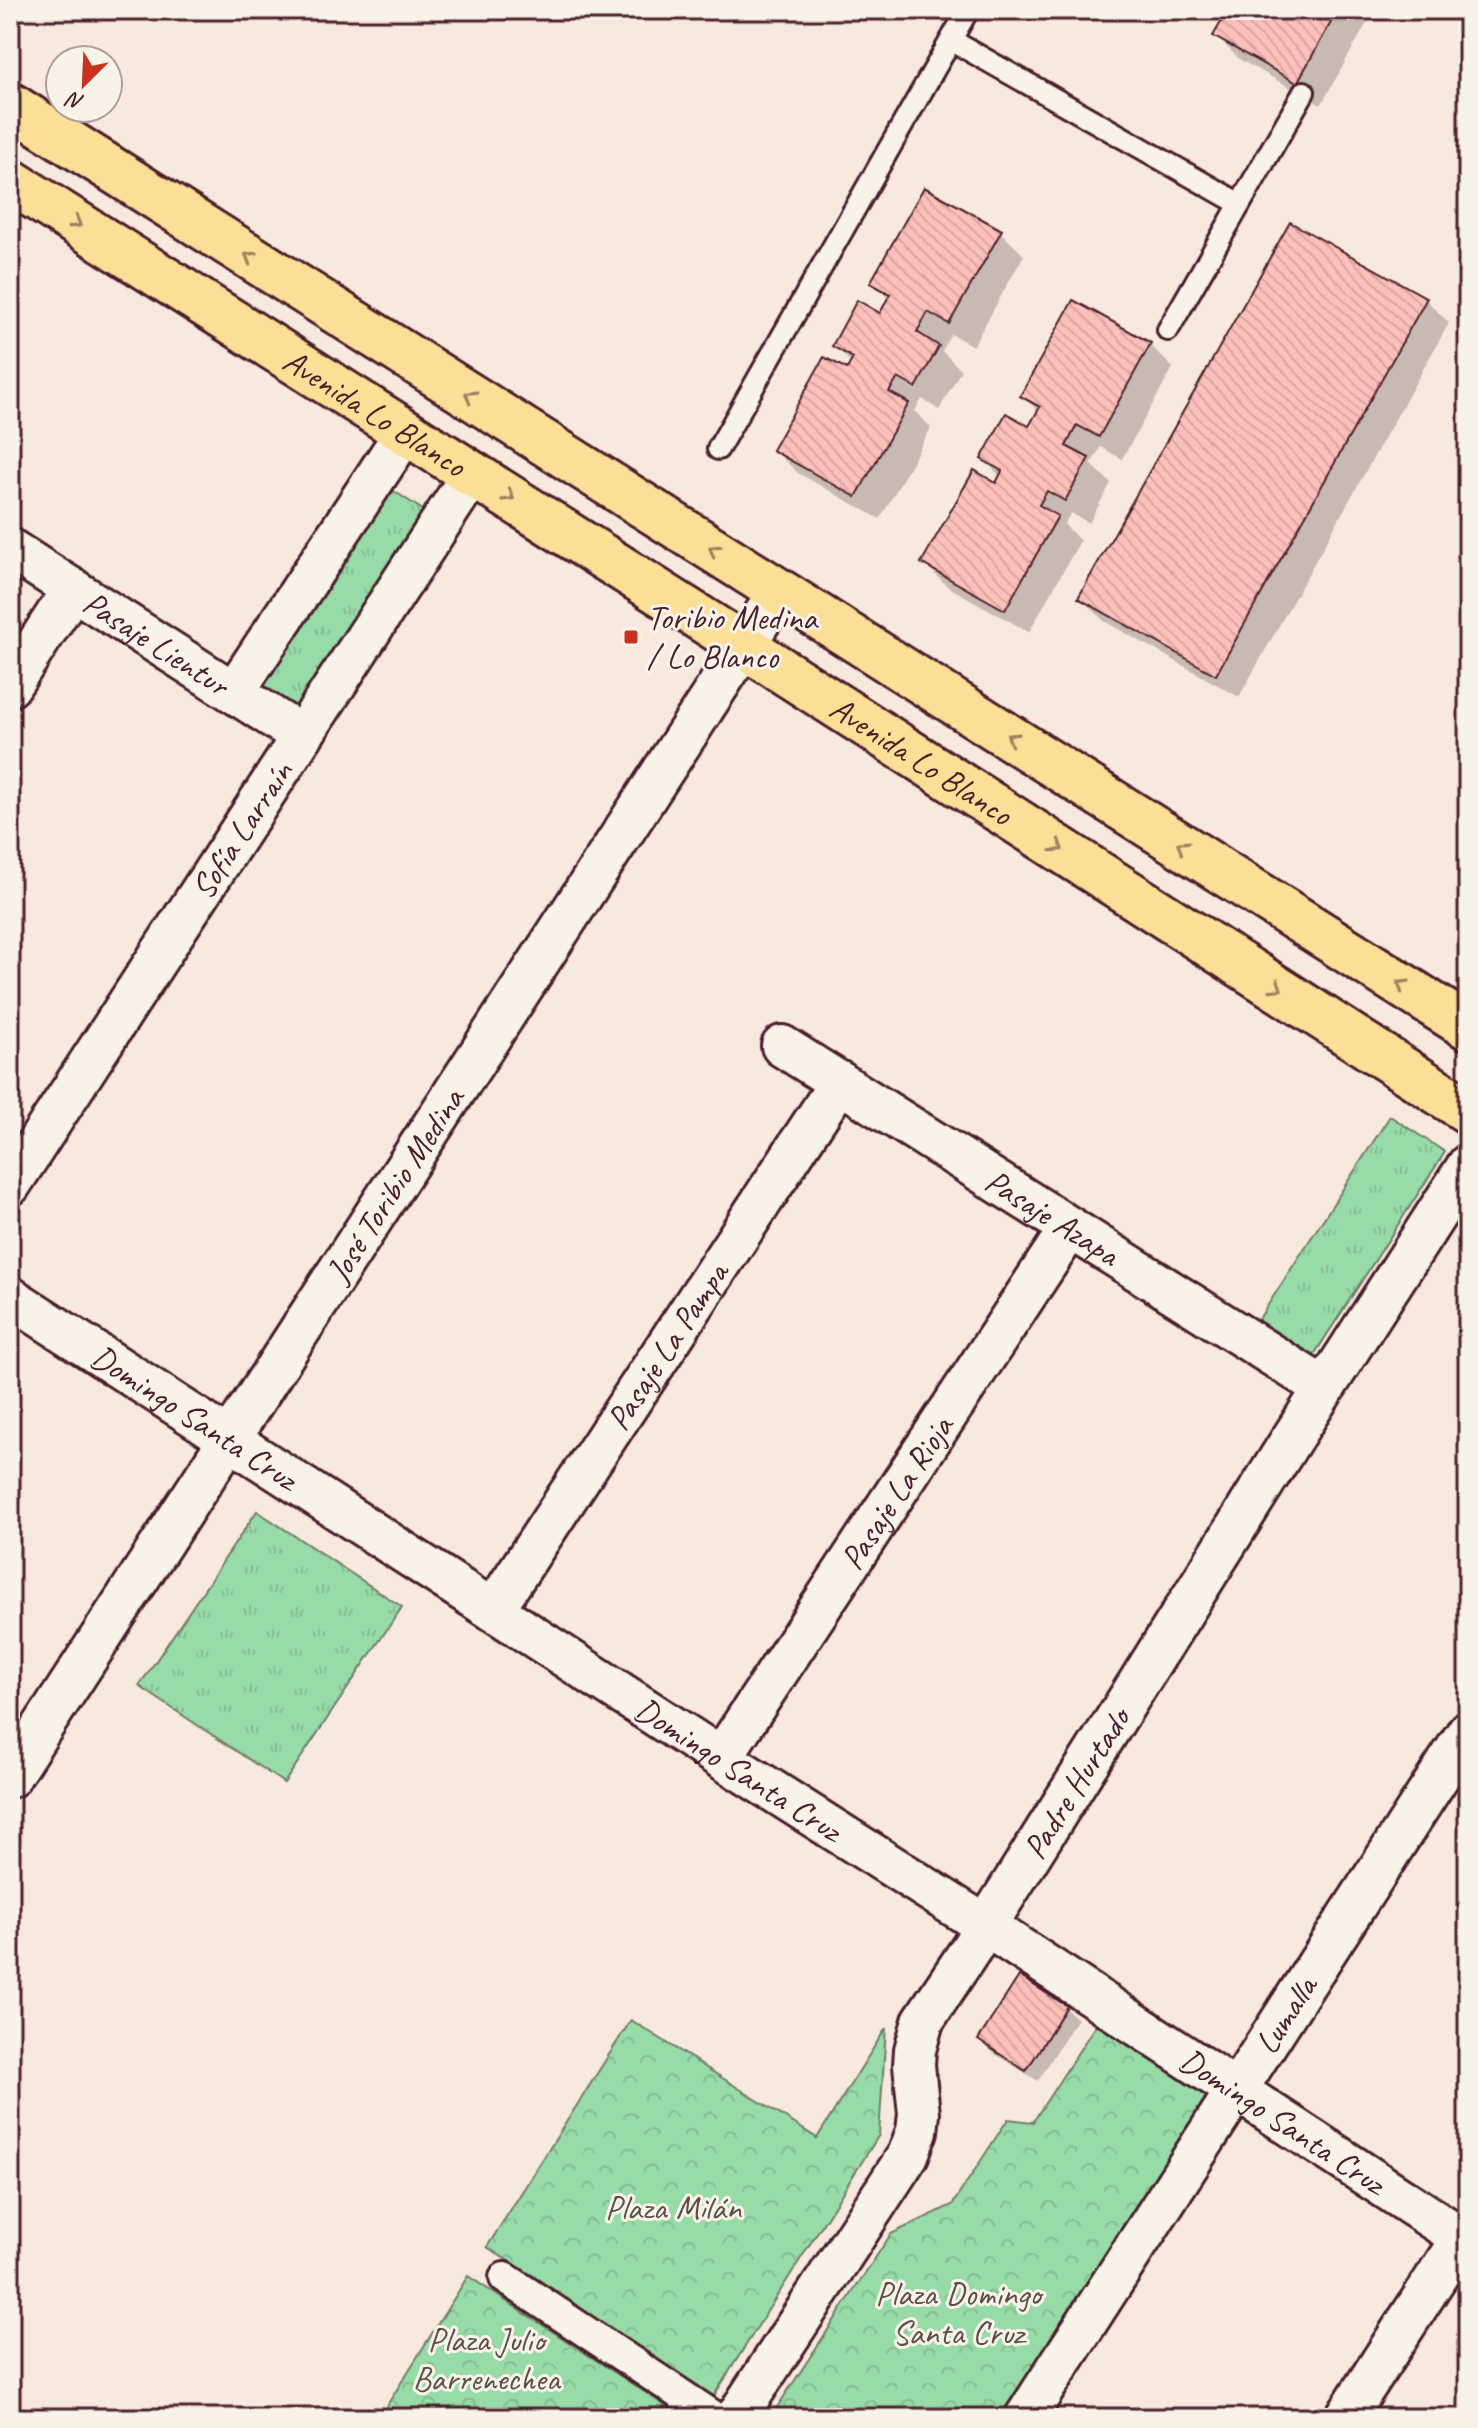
<svg xmlns="http://www.w3.org/2000/svg" width="1478" height="2428" font-family="Caveat,sans-serif">
<style>
.grass{fill:url(#grass-tufts);stroke:#707d69;stroke-width:2}
.park{fill:url(#park-crowns);stroke:#707d69;stroke-width:2}
.shadow{fill:#0003}
.building{fill:url(#building-back-hatch);stroke:#4a1f2b;stroke-width:2}
.lines{fill:none;stroke-linecap:round;stroke-linejoin:round}
.service-casing{stroke:#4a1f2b;stroke-width:26}
.pedestrian-casing{stroke:#4a1f2b;stroke-width:36}
.minor-casing{stroke:#4a1f2b;stroke-width:46}
.primary-casing{stroke:#4a1f2b;stroke-width:50}
.service{stroke:#f7f3e8;stroke-width:20}
.pedestrian{stroke:#f7f3e8;stroke-width:30}
.minor{stroke:#f7f3e8;stroke-width:40}
.primary{stroke:#fbdf96;stroke-width:44}
.oneway{stroke:#a27f60}
.poi-dot{fill:#c8321e;stroke:#f7f3e8;stroke-width:3}
.labels{text-anchor:middle;dominant-baseline:central;stroke-width:6;stroke-linejoin:round;paint-order:stroke}
.street-label{font-size:34px;fill:#4a1f2b;stroke:#f7f3e8}
.poi-label{font-size:34px;fill:#4a1f2b;stroke:#f7f3e8;text-anchor:start}
.park-label{font-size:34px;fill:#5d4e4a;stroke:#f7f3e8}
</style>
<defs>
<pattern id="grass-tufts" width="24" height="20" patternUnits="userSpaceOnUse" patternTransform="scale(2)"><rect width="24" height="20" fill="#97dba7"/><path d="M3 7l-1-3M5 7V3M7 7l1-3M15 17l-1-3M17 17v-4M19 17l1-3" fill="none" stroke="#84bc90"/></pattern>
<pattern id="park-crowns" width="20" height="18" patternUnits="userSpaceOnUse" patternTransform="scale(2)"><rect width="20" height="18" fill="#97dba7"/><path d="M2 6a3 3 0 1 1 6 0M12 15a3 3 0 1 1 6 0" fill="none" stroke="#84bc90"/></pattern>
<pattern id="building-back-hatch" width="6" height="6" patternUnits="userSpaceOnUse" patternTransform="scale(2)"><rect width="6" height="6" fill="#fcc0ba"/><path d="M-1 5l2 2M0 0l6 6M5-1l2 2" fill="none" stroke="#daa5a0"/></pattern>
</defs>
<rect width="100%" height="100%" fill="#f8e9df"/>
<filter id="ink" filterUnits="userSpaceOnUse"><feTurbulence type="fractalNoise" baseFrequency=".0125" numOctaves="2"/><feDisplacementMap in="SourceGraphic" scale="16" xChannelSelector="R" yChannelSelector="G"/><feConvolveMatrix kernelMatrix="1 2 1 2 8 2 1 2 1" color-interpolation-filters="sRGB"/></filter>
<g filter="url(#ink)">
<path class="grass" d="M 383,484 L 429,514 L 296,720 L 250,691 Z
M 1390,1116 L 1445,1152 L 1310,1361 L 1255,1325 Z
M 257,1511 L 402,1607 L 284,1783 L 139,1686 Z"/>
<path class="park" d="M 631,2020 L 817,2138 L 886,2028 L 879,2135 L 713,2397 L 487,2247 Z
M 1097,2023 L 1218,2100 L 1008,2418 L 770,2418 L 891,2234 L 952,2205 L 1008,2119 L 1033,2122 Z
M 468,2276 L 684,2418 L 379,2418 Z"/>
<path class="shadow" d="M 1230,10 L 1368,10 L 1372,14 L 1321,105 L 1239,59 L 1216,36 Z
M 1000,232 L 1024,255 L 973,346 L 951,334 L 942,351 L 961,370 L 939,410 L 922,399 L 915,411 L 931,428 L 880,519 L 798,473 L 774,450 L 852,364 L 834,345 L 881,316 L 890,299 L 873,282 Z
M 1426,300 L 1449,323 L 1239,697 L 1104,621 L 1081,598 Z
M 1150,345 L 1173,368 L 1122,459 L 1101,447 L 1091,464 L 1111,483 L 1089,523 L 1071,513 L 1064,524 L 1080,541 L 1029,632 L 947,586 L 924,563 L 997,485 L 1001,477 L 983,459 L 1030,429 L 1039,412 L 1022,395 Z
M 1065,2007 L 1077,2019 L 1038,2081 L 992,2052 L 980,2040 Z"/>
<path class="building" d="M 1228,10 L 1338,10 L 1297,83 L 1213,36 Z
M 924,187 L 1002,230 L 949,324 L 928,312 L 917,332 L 939,346 L 916,388 L 898,378 L 889,392 L 909,403 L 856,497 L 772,450 L 824,357 L 847,369 L 853,358 L 832,346 L 857,300 L 880,313 L 890,294 L 870,283 Z
M 1290,222 L 1427,298 L 1216,675 L 1078,598 Z
M 1073,300 L 1151,343 L 1099,437 L 1077,425 L 1066,446 L 1089,458 L 1065,501 L 1047,491 L 1039,505 L 1058,516 L 1005,610 L 921,563 L 974,470 L 996,483 L 1002,471 L 981,459 L 1006,413 L 1029,426 L 1040,407 L 1020,396 Z
M 1019,1976 L 1067,2006 L 1026,2071 L 978,2040 Z"/>
<g class="lines">
<g class="service-casing">
<path id="service" d="M 951,40 L 1240,204
M 1168,330 L 1304,92
M 718,449 L 968,10"/>
</g>
<g class="pedestrian-casing">
<path id="pedestrian" d="M 505,2278 L 716,2418"/>
</g>
<g class="minor-casing">
<g id="minor">
<path id="s1" d="M 10,549 L 302,736"/>
<path d="M 10,686 L 73,589"/>
<path d="M 234,692 L 406,431"/>
<path id="s2" d="M 782,1046 L 1324,1388"/>
<path id="s3" d="M 10,1185 L 473,473"/>
<path id="s4" d="M 10,1297 L 721,1758 L 986,1926 L 1468,2242"/>
<path id="s5" d="M 493,1610 L 840,1082"/>
<path id="s6" d="M 721,1758 L 1070,1228"/>
<path id="s7" d="M 10,1777 L 779,592"/>
<path id="s8" d="M 736,2418 L 908,2155 L 917,2131 L 919,2114 L 914,2065 L 915,2050 L 923,2021 L 986,1926 L 1291,1440 L 1468,1165"/>
<path id="s9" d="M 1025,2418 L 1468,1731"/>
<path d="M 1345,2418 L 1468,2228"/>
</g>
</g>
<g class="primary-casing">
<g id="primary">
<path d="M 10,105 L 1468,1027"/>
<path id="s10" d="M 10,181 L 744,646 L 1468,1111"/>
</g>
</g>
<use href="#service" class="service"/>
<use href="#pedestrian" class="pedestrian"/>
<use href="#minor" class="minor"/>
<use href="#primary" class="primary"/>
</g>
<defs><path id="oneway-chevron" d="M-2-3.5L2.5 0L-2 3.5" fill="none" stroke-width="1.6" stroke-linecap="round" stroke-linejoin="round" transform="scale(2)"/></defs>
<g class="oneway">
<use href="#oneway-chevron" transform="translate(76 223) rotate(32)"/>
<use href="#oneway-chevron" transform="translate(250 257) rotate(-148)"/>
<use href="#oneway-chevron" transform="translate(470 396) rotate(-148)"/>
<use href="#oneway-chevron" transform="translate(509 496) rotate(32)"/>
<use href="#oneway-chevron" transform="translate(714 550) rotate(-148)"/>
<use href="#oneway-chevron" transform="translate(1012 738) rotate(-148)"/>
<use href="#oneway-chevron" transform="translate(1182 846) rotate(-148)"/>
<use href="#oneway-chevron" transform="translate(1058 847) rotate(33)"/>
<use href="#oneway-chevron" transform="translate(1402 985) rotate(-148)"/>
<use href="#oneway-chevron" transform="translate(1277 987) rotate(33)"/>
</g>
</g>
<rect class="poi-dot" x="623" y="629" width="16" height="16" rx="4"/>
<g class="labels">
<g class="street-label">
<text stroke="none"><textPath href="#s10" startOffset="432">Avenida Lo Blanco</textPath></text>
<text stroke="none"><textPath href="#s1" startOffset="174">Pasaje Lientur</textPath></text>
<text stroke="none"><textPath href="#s10" startOffset="1080">Avenida Lo Blanco</textPath></text>
<text stroke="none"><textPath href="#s3" startOffset="424">Sofía Larraín</textPath></text>
<text stroke="none"><textPath href="#s7" startOffset="706">José Toribio Medina</textPath></text>
<text stroke="none"><textPath href="#s2" startOffset="320">Pasaje Azapa</textPath></text>
<text stroke="none"><textPath href="#s5" startOffset="316">Pasaje La Pampa</textPath></text>
<text stroke="none"><textPath href="#s4" startOffset="220">Domingo Santa Cruz</textPath></text>
<text stroke="none"><textPath href="#s6" startOffset="318">Pasaje La Rioja</textPath></text>
<text stroke="none"><textPath href="#s4" startOffset="868">Domingo Santa Cruz</textPath></text>
<text stroke="none"><textPath href="#s8" startOffset="734">Padre Hurtado</textPath></text>
<text stroke="none"><textPath href="#s9" startOffset="480">Lumalla</textPath></text>
<text stroke="none"><textPath href="#s4" startOffset="1516">Domingo Santa Cruz</textPath></text>
</g>
<g class="poi-label">
<text x="647" y="617">Toribio Medina<tspan x="647" dy="39">/ Lo Blanco</tspan></text>
</g>
<g class="park-label">
<text x="673" y="2207">Plaza Milán</text>
<text x="958" y="2293">Plaza Domingo<tspan x="958" dy="39">Santa Cruz</tspan></text>
<text x="486" y="2339">Plaza Julio<tspan x="486" dy="39">Barrenechea</tspan></text>
</g>
</g>
<rect width="1478" height="2428" fill="none" stroke="#f7f3e8" stroke-width="40"/>
<rect x="20" y="20" width="1438" height="2388" fill="none" stroke="#4a1f2b" stroke-width="3" filter="url(#ink)"/>
<g transform="translate(84 84) rotate(204)"><circle r="38" fill="#f7f3e8" stroke="#b29e9c" stroke-width="2"/>
<path d="M0-6L14 30L0 20L-14 30Z" fill="#c8321e"/>
<text y="-12" font-size="22" font-weight="bold" text-anchor="middle" fill="#4a1f2b">N</text>
</g>
</svg>
